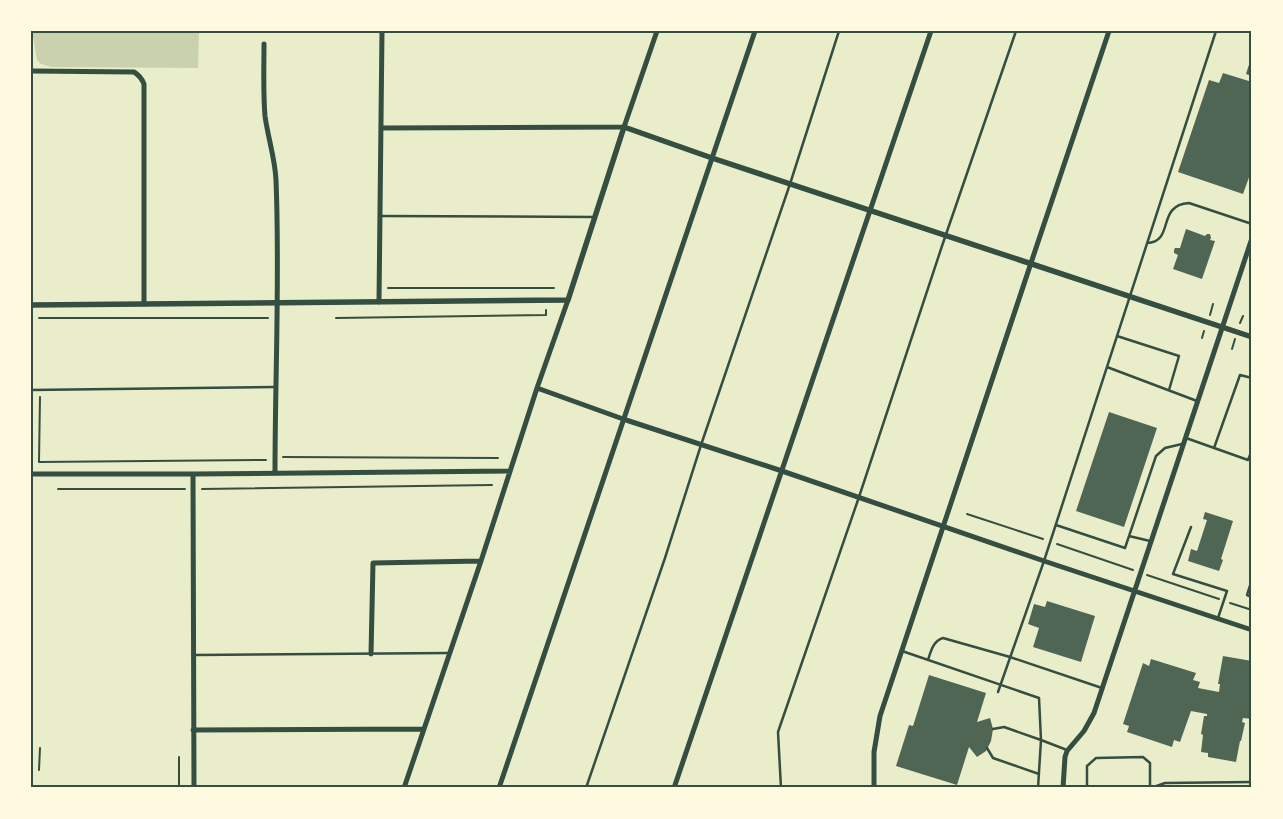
<svg xmlns="http://www.w3.org/2000/svg" width="1283" height="819" font-family="'DejaVu Sans',sans-serif">
<style>
.green{fill:#cad2ad}
.building{fill:#4f6655}
.lines{fill:none;stroke-linecap:round;stroke-linejoin:round}
.path{stroke:#344e41;stroke-width:2}
.service{stroke:#344e41;stroke-width:2.5}
.minor{stroke:#344e41;stroke-width:5}
.tertiary{stroke:#344e41;stroke-width:5.5}
.neatline{fill:none;stroke:#344e41;stroke-width:2}
</style>
<rect width="100%" height="100%" fill="#e9edc9"/>
<path class="green" d="M 32,31 L 199,31 L 198,68 L 51,67 L 41,64 L 37,60 Z"/>
<path class="building" d="M 1252,55 L 1252,76 L 1246,74 Z
M 1223,73 L 1252,82 L 1252,169 L 1243,194 L 1178,172 L 1209,80 L 1219,83 Z
M 1186,229 L 1205,236 L 1207,234 L 1210,234 L 1211,238 L 1210,240 L 1215,241 L 1202,279 L 1173,269 L 1178,255 L 1174,253 L 1174,250 L 1175,248 L 1180,248 Z
M 1109,412 L 1157,428 L 1124,527 L 1076,511 Z
M 1205,512 L 1233,521 L 1221,559 L 1223,560 L 1219,571 L 1188,561 L 1191,549 L 1197,551 L 1207,520 L 1203,519 Z
M 1047,601 L 1095,616 L 1081,662 L 1033,647 L 1039,628 L 1028,624 L 1034,604 L 1045,607 Z
M 1223,656 L 1252,661 L 1252,719 L 1243,718 L 1242,722 L 1245,723 L 1241,741 L 1240,741 L 1236,762 L 1208,757 L 1208,753 L 1201,752 L 1203,735 L 1201,734 L 1204,716 L 1207,716 L 1207,714 L 1191,711 L 1180,742 L 1174,740 L 1172,747 L 1127,732 L 1129,726 L 1123,724 L 1143,663 L 1149,666 L 1151,659 L 1196,673 L 1193,680 L 1200,682 L 1198,688 L 1219,692 L 1220,684 L 1218,684 Z
M 929,675 L 986,693 L 977,722 L 990,718 L 993,729 L 991,741 L 986,751 L 977,757 L 969,747 L 957,785 L 896,766 L 909,725 L 913,726 Z"/>
<g class="lines">
<path class="path" d="M 388,288 L 554,288
M 1210,315 L 1213,304
M 39,318 L 268,318
M 336,318 L 546,315 L 546,310
M 1240,323 L 1243,316
M 1202,338 L 1204,331
M 1232,349 L 1235,339
M 40,397 L 39,462 L 266,460
M 283,457 L 498,458
M 58,489 L 185,489
M 202,489 L 492,485
M 967,514 L 1043,539
M 1057,544 L 1133,570
M 1147,575 L 1219,599
M 1230,603 L 1252,610
M 179,757 L 179,788
M 39,770 L 40,748"/>
<path class="service" d="M 380,216 L 594,217
M 1147,243 C 1175,242 1156,205 1189,203 L 1252,224
M 1117,336 L 1179,356 L 1169,390
M 1107,367 L 1197,401
M 31,390 L 275,387
M 1186,438 L 1248,460 L 1252,450
M 1214,448 L 1240,375 L 1252,378
M 1056,525 L 1125,548 L 1156,456 L 1165,448 L 1182,444
M 1191,527 L 1173,574 L 1227,591 L 1218,618
M 1129,536 L 1150,541
M 1252,579 L 1247,595 L 1252,597
M 902,651 L 1039,698 L 1041,740 L 1004,727 L 993,729
M 195,655 L 449,653
M 928,660 C 931,651 933,641 943,638 L 1010,657 L 1102,688
M 998,692 L 1044,561 L 1216,31
M 987,748 L 993,758 L 1039,774
M 586,788 L 665,558 L 701,445 L 790,184 L 839,31
M 781,788 L 778,732 L 859,497 L 942,246 L 1016,31
M 1038,788 L 1041,740 L 1067,750
M 1087,788 L 1087,766 L 1096,758 L 1143,757 L 1150,763 L 1150,788
M 1151,788 L 1165,783 L 1252,782"/>
<path class="minor" d="M 264,44 C 264,68 263,93 265,116 C 268,138 275,158 276,180 C 280,278 275,375 275,473
M 31,71 L 134,72 C 139,75 142,79 144,84 L 144,304
M 381,128 L 624,127 L 657,31
M 379,302 L 382,31
M 537,388 L 623,419 L 782,471 L 1044,561 L 1252,630
M 31,474 L 193,474 L 510,471
M 193,474 L 194,788
M 371,654 L 373,563 L 481,561
M 193,730 L 424,729
M 404,788 L 481,561 L 537,388 L 568,300
M 499,788 L 755,31
M 674,788 L 931,31
M 874,788 L 874,752 L 880,716 L 1037,245 L 1109,31
M 1063,788 L 1065,757 L 1067,751 L 1084,731 L 1094,713 L 1252,238"/>
<path class="tertiary" d="M 31,305 L 568,300 L 624,127 L 712,158 L 1252,337"/>
</g>
<rect width="1283" height="819" fill="none" stroke="#fefae0" stroke-width="65"/>
<rect x="32" y="32" width="1218" height="754" class="neatline"/>
</svg>
